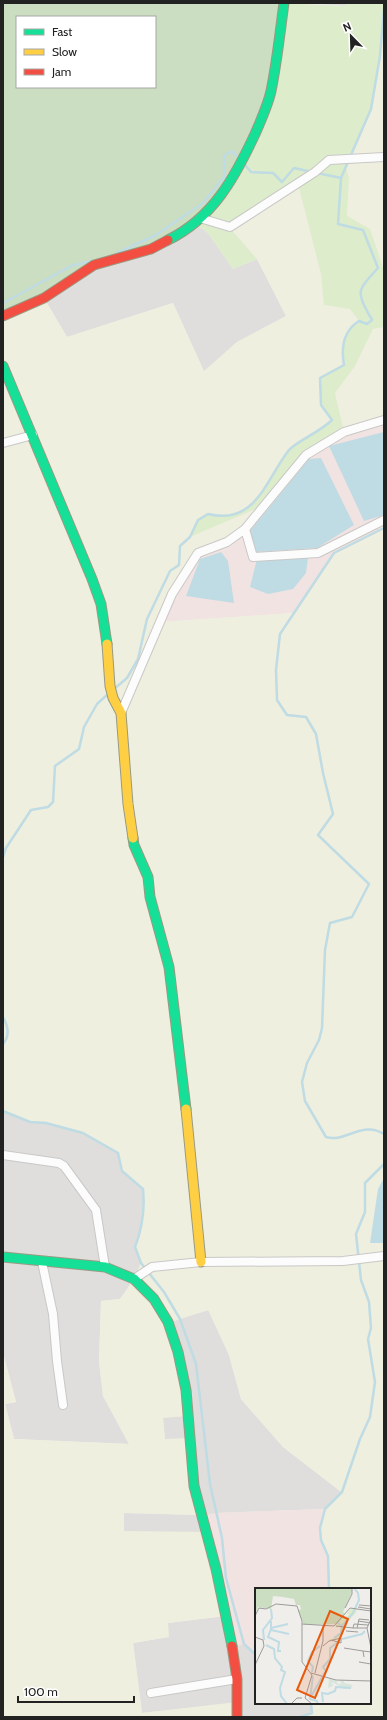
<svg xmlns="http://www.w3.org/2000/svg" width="387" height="1720" font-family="Cabin,sans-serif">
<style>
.residential{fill:#dfdedc}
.commercial{fill:#f1e3e1}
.farmland{fill:#efefdf}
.grass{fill:#ddeccb}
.forest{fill:#cbdec1;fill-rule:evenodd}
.water{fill:#bfdbe3}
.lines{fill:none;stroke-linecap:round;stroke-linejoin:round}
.stream{stroke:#bfdbe3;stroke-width:2.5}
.street-casing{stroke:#c9c8c7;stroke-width:10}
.fast-casing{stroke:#999a82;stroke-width:11}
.slow-casing{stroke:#999a82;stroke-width:11}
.jam-casing{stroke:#999a82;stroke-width:11}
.street{stroke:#fdfcfc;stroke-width:8}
.fast{stroke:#16e098;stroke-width:9}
.slow{stroke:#ffcf43;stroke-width:9}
.jam{stroke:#f24e42;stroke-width:9}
.inset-river{fill:none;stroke:#bfdbe3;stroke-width:2}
.inset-road{fill:none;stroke:#9e9c9b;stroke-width:1}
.view{fill:#e8590c;fill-opacity:0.15;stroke:#e8590c;stroke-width:2}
.inset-edge{fill:none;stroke:#222;stroke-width:2}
</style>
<rect width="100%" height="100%" fill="#f0eeeb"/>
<path class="residential" d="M 308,3 L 347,3 L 345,6 Z
M 194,223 L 208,233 L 233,269 L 257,259 L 286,316 L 237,342 L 204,372 L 173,303 L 67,337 L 44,298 L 73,278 Z
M 3,1111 L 30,1122 L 46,1123 L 83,1133 L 118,1153 L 122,1171 L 143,1189 L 143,1214 L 140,1235 L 135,1247 L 141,1263 L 134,1279 L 120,1299 L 101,1301 L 99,1361 L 103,1396 L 129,1444 L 14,1439 L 5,1404 L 16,1402 L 3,1353 Z
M 209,1310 L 229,1355 L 241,1399 L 283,1447 L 342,1492 L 325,1509 L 216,1513 L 207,1532 L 124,1532 L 124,1513 L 201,1515 L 165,1439 L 163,1418 L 168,1322 Z
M 225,1616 L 244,1644 L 256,1655 L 256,1703 L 311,1703 L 312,1713 L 300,1717 L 235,1717 L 236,1703 L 142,1713 L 133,1643 L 168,1637 L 168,1623 Z"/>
<path class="commercial" d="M 384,420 L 384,528 L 334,553 L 293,613 L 160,622 L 198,553 L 305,457 L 344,432 Z
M 325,1509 L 320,1528 L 321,1540 L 328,1556 L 329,1589 L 256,1589 L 256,1655 L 244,1644 L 232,1648 L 202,1515 L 216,1513 Z"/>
<path class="farmland" d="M 384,9 L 384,270 L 370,229 L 347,217 L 349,178 L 346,168 L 371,109 Z
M 298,183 L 321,274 L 324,305 L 350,309 L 359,321 L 344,365 L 320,379 L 332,420 L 324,428 L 290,449 L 264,490 L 248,506 L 236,515 L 221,518 L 208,514 L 190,537 L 265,505 L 245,529 L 198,553 L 161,622 L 293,613 L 334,553 L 384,528 L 384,1717 L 300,1717 L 312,1713 L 311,1703 L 370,1703 L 370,1589 L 329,1589 L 328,1556 L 321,1540 L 320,1528 L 325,1509 L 341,1492 L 283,1447 L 241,1399 L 229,1355 L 208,1310 L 168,1323 L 187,1416 L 163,1418 L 165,1439 L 189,1438 L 202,1515 L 124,1513 L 124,1531 L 207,1532 L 225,1616 L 168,1623 L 169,1637 L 133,1643 L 142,1713 L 237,1702 L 235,1717 L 3,1717 L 3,1353 L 16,1402 L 5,1404 L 14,1439 L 129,1444 L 103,1396 L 99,1361 L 101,1301 L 120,1299 L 134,1279 L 141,1263 L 135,1247 L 140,1235 L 144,1201 L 143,1189 L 122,1171 L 117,1153 L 83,1133 L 46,1123 L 30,1122 L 3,1111 L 3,316 L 44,298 L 67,337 L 173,303 L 204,371 L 237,342 L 286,316 L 257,259 L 230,227 Z
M 384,327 L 384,420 L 344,432 L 335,393 L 355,366 L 373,329 Z"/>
<path class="grass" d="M 284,3 L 345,6 L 347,3 L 384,3 L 380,56 L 371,109 L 346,168 L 349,178 L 347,216 L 370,229 L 384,270 L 384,327 L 373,329 L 355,366 L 335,393 L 344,432 L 306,455 L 265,505 L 190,537 L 198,520 L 208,514 C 255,525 266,479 289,450 C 297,441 320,432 332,420 L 321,405 L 320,378 L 344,365 C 341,348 343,331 359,321 L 350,309 L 324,305 L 321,274 L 298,184 L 230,228 L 257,259 L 233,269 L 208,233 L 194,223 Z"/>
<path class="forest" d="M 3,3 L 284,3 L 262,118 L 211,208 L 175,237 L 94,265 L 3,316 ZM 17,17 L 155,17 L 155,87 L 17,87 Z"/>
<path class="water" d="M 384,432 L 384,515 L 364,521 L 329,446 Z
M 321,458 L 354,525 L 317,548 L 256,552 L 250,531 L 309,459 Z
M 221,552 L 228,561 L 234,603 L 186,596 L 200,559 Z
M 308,557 L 306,573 L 293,589 L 268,594 L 250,587 L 257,559 Z
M 384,1178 L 384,1243 L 370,1243 L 378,1189 Z"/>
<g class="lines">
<path class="stream" d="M 245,165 L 251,172 L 273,173 L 282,182 L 294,168 L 312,172
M 317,173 L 341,178 L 371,109 L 380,56 L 384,9
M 117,253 L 156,235 L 203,203 L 224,177 L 224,156 L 232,151 L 240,160
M 3,303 L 71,266 L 91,261
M 384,528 L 334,553 L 280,634 L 276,670 L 277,700 L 287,715 L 306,717 L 316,734 L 323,773 L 333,814 L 318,835 L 369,884 L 352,917 L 330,923 L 325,950 L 322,1028 L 319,1040 L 307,1063 L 302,1082 L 305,1101 L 326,1137 C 346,1143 362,1120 384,1134
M 114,689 L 127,678 L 138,659 L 147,619 L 170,571 L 179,565 L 180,546 L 190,537 L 198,520 L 208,514 C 256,526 266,479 289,450 C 297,441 320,432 332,420 L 321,405 L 320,378 L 344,365 C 341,348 343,331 359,321 L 367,324 L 372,320 C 356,291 356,292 378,268 L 363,230 L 338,224 L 341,178
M 3,857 L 6,848 L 31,810 L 48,807 L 53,802 L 55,766 L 79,749 L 84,727 L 97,704 L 108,694
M 3,1017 C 8,1026 10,1036 3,1044
M 3,1111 L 30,1122 L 46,1123 L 83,1133 L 118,1153 L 122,1171 L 143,1189 C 145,1209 142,1229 135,1247 L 141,1263 L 164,1292 L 180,1319 L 196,1364 L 210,1484 L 222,1538 L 226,1578 L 244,1644 L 256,1655
M 329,1589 L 328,1556 L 321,1540 L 320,1528 L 325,1509 L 342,1492 L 360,1439 L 370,1417 L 375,1382 L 368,1339 L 371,1328 L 369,1302 L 361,1280 L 356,1234 L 365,1212 L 365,1183 L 384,1164
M 300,1717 L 312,1713 L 311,1703"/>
<g class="street-casing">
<path id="street" d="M 200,218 L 230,227 L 315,172 L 329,160 L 384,157
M 3,443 L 33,435
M 245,529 L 253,557 L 318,553 L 384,520
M 121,713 L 172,594 L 198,553 L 227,542 L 245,529 L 306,455 L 344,432 L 384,420
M 3,1155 L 59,1163 L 64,1166 L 96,1210 L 105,1267
M 42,1262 L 53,1314 L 57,1361 L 63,1405
M 134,1279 L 152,1267 L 201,1262 L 343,1261 L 384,1256
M 151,1693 L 237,1679"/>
</g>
<g class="fast-casing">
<path id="fast" d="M 168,240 C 213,218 235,177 255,134 C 261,120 268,105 271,91 C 277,62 280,32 284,3
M 3,366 L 92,579 L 101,604 L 107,644
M 133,838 L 134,845 L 148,877 L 150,897 L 169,967 L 186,1109
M 3,1257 L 105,1267 L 134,1279 L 154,1299 L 168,1322 L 178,1352 L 186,1390 L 194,1486 L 216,1569 L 232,1646"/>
</g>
<g class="slow-casing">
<path id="slow" d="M 107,644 L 110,686 L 113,698 L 121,713 L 128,804 L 133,838
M 186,1109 L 201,1262"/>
</g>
<g class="jam-casing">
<path id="jam" d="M 3,316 L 44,298 L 94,265 L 151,249 L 168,240
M 232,1646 L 237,1679 L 237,1717"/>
</g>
<use href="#street" class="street"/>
<use href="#fast" class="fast"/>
<use href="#slow" class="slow"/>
<use href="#jam" class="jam"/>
</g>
<g transform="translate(255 1588)">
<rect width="116" height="116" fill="#f0eeeb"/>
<path d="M 97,20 L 102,22 L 101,25 L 88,38 L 88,46 L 83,50 L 78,52 L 74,52 L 82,49 L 85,45 L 85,38 L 81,40 L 80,37 L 88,29 L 94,28 L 92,25 Z" fill="#ddeccb"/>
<path d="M 0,0 L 97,0 L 97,4 L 88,24 L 90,26 L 83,36 L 49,37 L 43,23 L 46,21 L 45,17 L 41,17 L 39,11 L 28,9 L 18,8 L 16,21 L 3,19 L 0,27 Z" fill="#cbdec1"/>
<path d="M 74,90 L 81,92 L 83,96 L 86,96 L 85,92 L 89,92 L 89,95 L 98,97 L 96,100 L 89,101 L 77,94 L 78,98 L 73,100 Z" fill="#d9e6de"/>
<path class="inset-river" d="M 16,33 L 16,42 L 34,46M 83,35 L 87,38 L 98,25 L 104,12 L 103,5 L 99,0M 16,40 L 33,36M 16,41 L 13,49 L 24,54 L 23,63 L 26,63M 79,50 L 86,45 L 87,39M 87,51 L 107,46 L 110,43M 9,52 L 8,42 L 17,30 L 16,21M 11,57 L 19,61 L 20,70 L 27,79 L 26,82 L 30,84 L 25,100 L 26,108 L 32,116M 57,84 L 58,79 L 53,73 L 57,64 L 65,58M 68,87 L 71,83 L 68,79 L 75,71 L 75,60 L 82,55M 58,88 L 55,111 L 62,113 L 63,116M 57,107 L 67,89M 68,114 L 67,105 L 73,106 L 80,103 L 81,99 L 96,100"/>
<path class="inset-road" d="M 104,17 L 116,18M 103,19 L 116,21M 90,20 L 97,6 L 97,0M 0,28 L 4,20 L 11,21 L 21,16 L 42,18 L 47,33 L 47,74 L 57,87 L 50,110 L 57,116M 116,31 L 112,40 L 116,60M 103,33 L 116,35M 47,36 L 79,38 L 95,20 L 116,23M 81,38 L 98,40M 102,40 L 104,31 L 114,32M 112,40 L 98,40 L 99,36 L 113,37M 91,43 L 103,44M 0,49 L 8,52 L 9,58 L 0,77M 68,58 L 74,53 L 86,50 L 86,55 L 76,52M 89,60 L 108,63M 109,69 L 108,63 L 116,64M 104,74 L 116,76M 56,85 L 81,92 L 116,93M 60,85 L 68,53 L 68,38M 36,116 L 42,110 L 47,110"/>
<path class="view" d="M 75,23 L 93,31 L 60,110 L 42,102 Z"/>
<rect width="116" height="116" class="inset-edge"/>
</g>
<rect width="387" height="1720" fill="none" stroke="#222222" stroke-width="8"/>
<rect x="16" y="16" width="140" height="72" fill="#ffffff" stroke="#a7a7a7"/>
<rect x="24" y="29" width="20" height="6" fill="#16e098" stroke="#a7a7a7"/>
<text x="52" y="36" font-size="12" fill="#222222">Fast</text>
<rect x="24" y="49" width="20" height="6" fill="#ffcf43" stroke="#a7a7a7"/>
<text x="52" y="56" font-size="12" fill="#222222">Slow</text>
<rect x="24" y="69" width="20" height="6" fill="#f24e42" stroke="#a7a7a7"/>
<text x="52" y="76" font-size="12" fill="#222222">Jam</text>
<g transform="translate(351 36) rotate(337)" stroke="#ffffff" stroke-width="3" paint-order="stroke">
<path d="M0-3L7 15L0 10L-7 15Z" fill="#222222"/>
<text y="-6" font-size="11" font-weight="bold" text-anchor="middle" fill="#222222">N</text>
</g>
<path d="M18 1696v6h116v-6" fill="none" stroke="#222222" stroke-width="2"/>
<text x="24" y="1696" font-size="12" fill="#222222" stroke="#ffffff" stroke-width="3" paint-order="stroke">100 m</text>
</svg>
